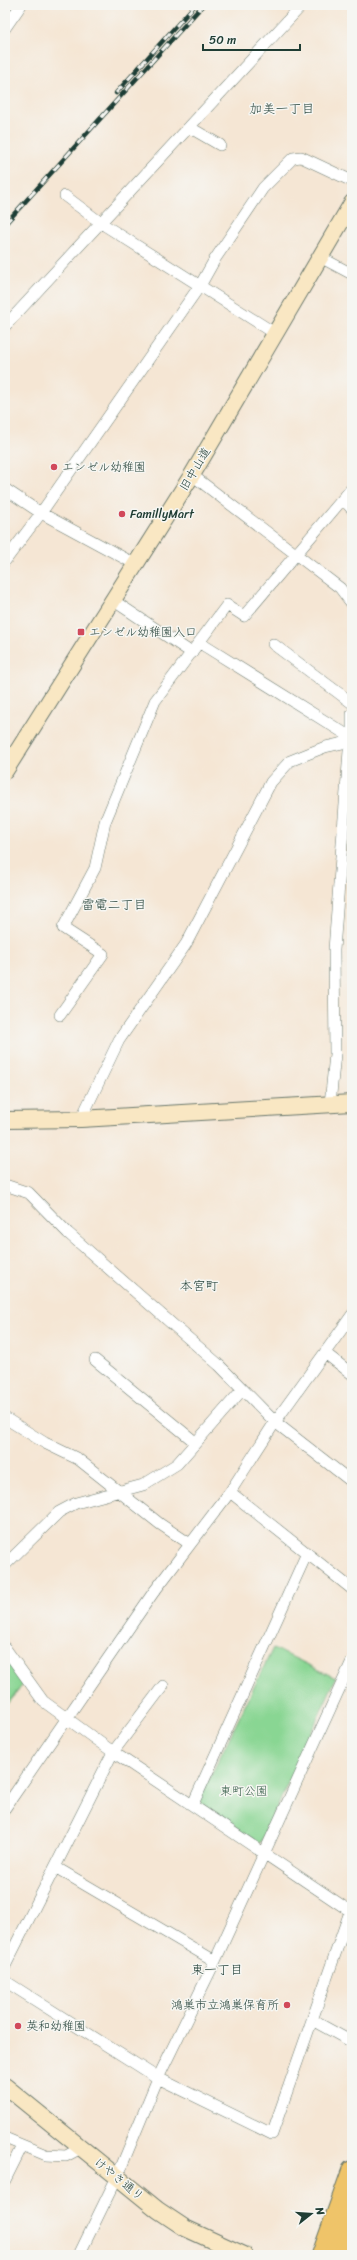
<svg xmlns="http://www.w3.org/2000/svg" width="357" height="2260" font-family="Sriracha,'Klee One',sans-serif">
<style>
.green{fill:#89d693;stroke:#548a64}
.lines{fill:none;stroke-linecap:round;stroke-linejoin:round}
.street-casing{stroke:#6a786c;stroke-width:12}
.secondary-casing{stroke:#6a786c;stroke-width:18}
.highway-casing{stroke:#6a786c;stroke-width:22}
.street{stroke:#fff;stroke-width:11}
.secondary{stroke:#f9e7c3;stroke-width:16}
.highway{stroke:#efc469;stroke-width:20}
.rail-casing{stroke:#1f3d34;stroke-width:4.5}
.rail{stroke:#f6f6f2;stroke-width:3;stroke-dasharray:9;stroke-linecap:butt}
.poi-dot{fill:#d1495b;stroke:#f6f6f2;stroke-width:1.5}
.labels{text-anchor:middle;dominant-baseline:central;stroke-width:3;stroke-linejoin:round;paint-order:stroke}
.poi-label{font-size:12px;fill:#1f3d34;stroke:#f6f6f2;text-anchor:start}
.street-label{font-size:12px;fill:#1f3d34;stroke:#f6f6f2}
.park-label{font-size:12px;fill:#345c47;stroke:#f6f6f2}
.neighbourhood-label{font-size:13px;fill:#1f3d34;stroke:#f6f6f2}
</style>
<rect width="100%" height="100%" fill="#f6f6f2"/>
<filter id="ink" filterUnits="userSpaceOnUse"><feTurbulence type="fractalNoise" baseFrequency=".025" numOctaves="2"/><feDisplacementMap in="SourceGraphic" scale="8" xChannelSelector="R" yChannelSelector="G"/><feConvolveMatrix kernelMatrix="1 2 1 2 8 2 1 2 1" color-interpolation-filters="sRGB"/></filter>
<filter id="wash" filterUnits="userSpaceOnUse"><feTurbulence type="fractalNoise" baseFrequency=".012" numOctaves="4" result="noise"/><feDisplacementMap in="SourceGraphic" scale="16" xChannelSelector="R" yChannelSelector="G"/><feGaussianBlur stdDeviation="0.9" result="paint"/><feColorMatrix in="noise" values="0 0 0 0 0 0 0 0 0 0 0 0 0 0 0 0 0 1.4 0 .05"/><feComposite in="paint" operator="in"/></filter>
<g filter="url(#wash)">
<rect width="100%" height="100%" fill="#f5e6d4"/>
<path class="green" d="M 5,1648 L 27,1680 L 5,1706 Z
M 273,1648 L 336,1678 L 261,1842 L 253,1844 L 201,1804 L 200,1798 Z"/>
</g>
<g filter="url(#ink)">
<g class="lines">
<g class="street-casing">
<path id="street" d="M 5,28 L 21,5
M 189,127 L 220,145
M 65,196 L 101,223 L 276,334
M 320,257 L 352,274
M 5,326 L 302,5
M 192,475 L 340,588 L 352,604
M 5,489 L 41,513 L 137,565
M 343,499 L 352,509
M 5,561 L 41,513 L 201,284 L 215,259 L 263,188 L 293,158 L 301,157 L 352,181
M 114,601 L 192,653
M 200,643 L 352,738
M 273,644 L 352,703
M 352,714 L 352,727
M 60,1015 L 103,954 L 63,928 L 95,868 L 105,822 L 155,701 L 227,605 L 244,616 L 352,488
M 330,1104 L 335,1054 L 334,950 L 349,751 L 352,747
M 81,1119 L 119,1040 L 186,944 L 271,782 L 290,761 L 325,747 L 352,741
M 5,1185 L 29,1193 L 68,1233 L 219,1365 L 275,1422 L 352,1482
M 325,1353 L 352,1374
M 95,1360 L 195,1442
M 5,1418 L 45,1443 L 78,1459 L 160,1524 L 190,1544
M 230,1492 L 352,1589
M 5,1565 L 59,1512 L 76,1503 L 143,1485 L 177,1464 L 242,1390
M 5,1648 L 43,1701 L 113,1752 L 350,1911
M 193,1804 L 307,1553
M 5,1808 L 153,1593 L 230,1492 L 275,1422 L 352,1315
M 55,1867 L 215,1961
M 5,1966 L 113,1752 L 163,1686
M 5,1981 L 158,2078 L 272,2134 L 352,1906
M 312,2020 L 352,2042
M 5,2138 L 46,2155 L 66,2156 L 81,2148
M 5,2180 L 22,2146
M 79,2255 L 117,2177 L 158,2078 L 215,1961 L 352,1661
M 215,2255 L 220,2245"/>
</g>
<g class="secondary-casing">
<path id="secondary" d="M 5,771 L 192,475 L 352,203
M 5,1120 L 81,1119 L 352,1103
M 5,2086 L 158,2210 L 185,2228 L 244,2255"/>
</g>
<g class="highway-casing">
<path id="highway" d="M 322,2255 L 352,2171
M 338,2255 L 352,2214"/>
</g>
<use href="#street" class="street"/>
<use href="#secondary" class="secondary"/>
<use href="#highway" class="highway"/>
<g class="rail-casing">
<path id="rail" d="M 116,93 L 195,5
M 5,224 L 203,5"/>
</g>
<use href="#rail" class="rail"/>
</g>
</g>
<g class="poi-dot">
<circle cx="54" cy="467" r="4"/>
<circle cx="122" cy="514" r="4"/>
<rect x="77" y="628" width="8" height="8" rx="2"/>
<circle cx="287" cy="2005" r="4"/>
<circle cx="18" cy="2026" r="4"/>
</g>
<g class="labels">
<g class="poi-label">
<text x="62" y="467">エンゼル幼稚園</text>
<text x="130" y="514">FamillyMart</text>
<text x="89" y="632">エンゼル幼稚園入口</text>
<text x="279" y="2005" text-anchor="end">鴻巣市立鴻巣保育所</text>
<text x="26" y="2026">英和幼稚園</text>
</g>
<g class="street-label">
<text transform="translate(195 469) rotate(-59)">旧中山道</text>
<text transform="translate(119 2179) rotate(39)">けやき通り</text>
</g>
<g class="park-label">
<text x="244" y="1791">東町公園</text>
</g>
<g class="neighbourhood-label">
<text x="282" y="108">加美一丁目</text>
<text x="114" y="904">雷電二丁目</text>
<text x="199" y="1285">本宮町</text>
<text x="217" y="1969">東一丁目</text>
</g>
</g>
<rect width="357" height="2260" fill="none" stroke="#f6f6f2" stroke-width="20"/>
<g transform="translate(311 2214) rotate(73)" stroke="#f6f6f2" stroke-width="3" paint-order="stroke">
<path d="M0-3L7 15L0 10L-7 15Z" fill="#1f3d34"/>
<text y="-6" font-size="11" font-weight="bold" text-anchor="middle" fill="#1f3d34">N</text>
</g>
<path d="M203 44v6h97v-6" fill="none" stroke="#1f3d34" stroke-width="2"/>
<text x="209" y="44" font-size="12" fill="#1f3d34" stroke="#f6f6f2" stroke-width="3" paint-order="stroke">50 m</text>
</svg>
